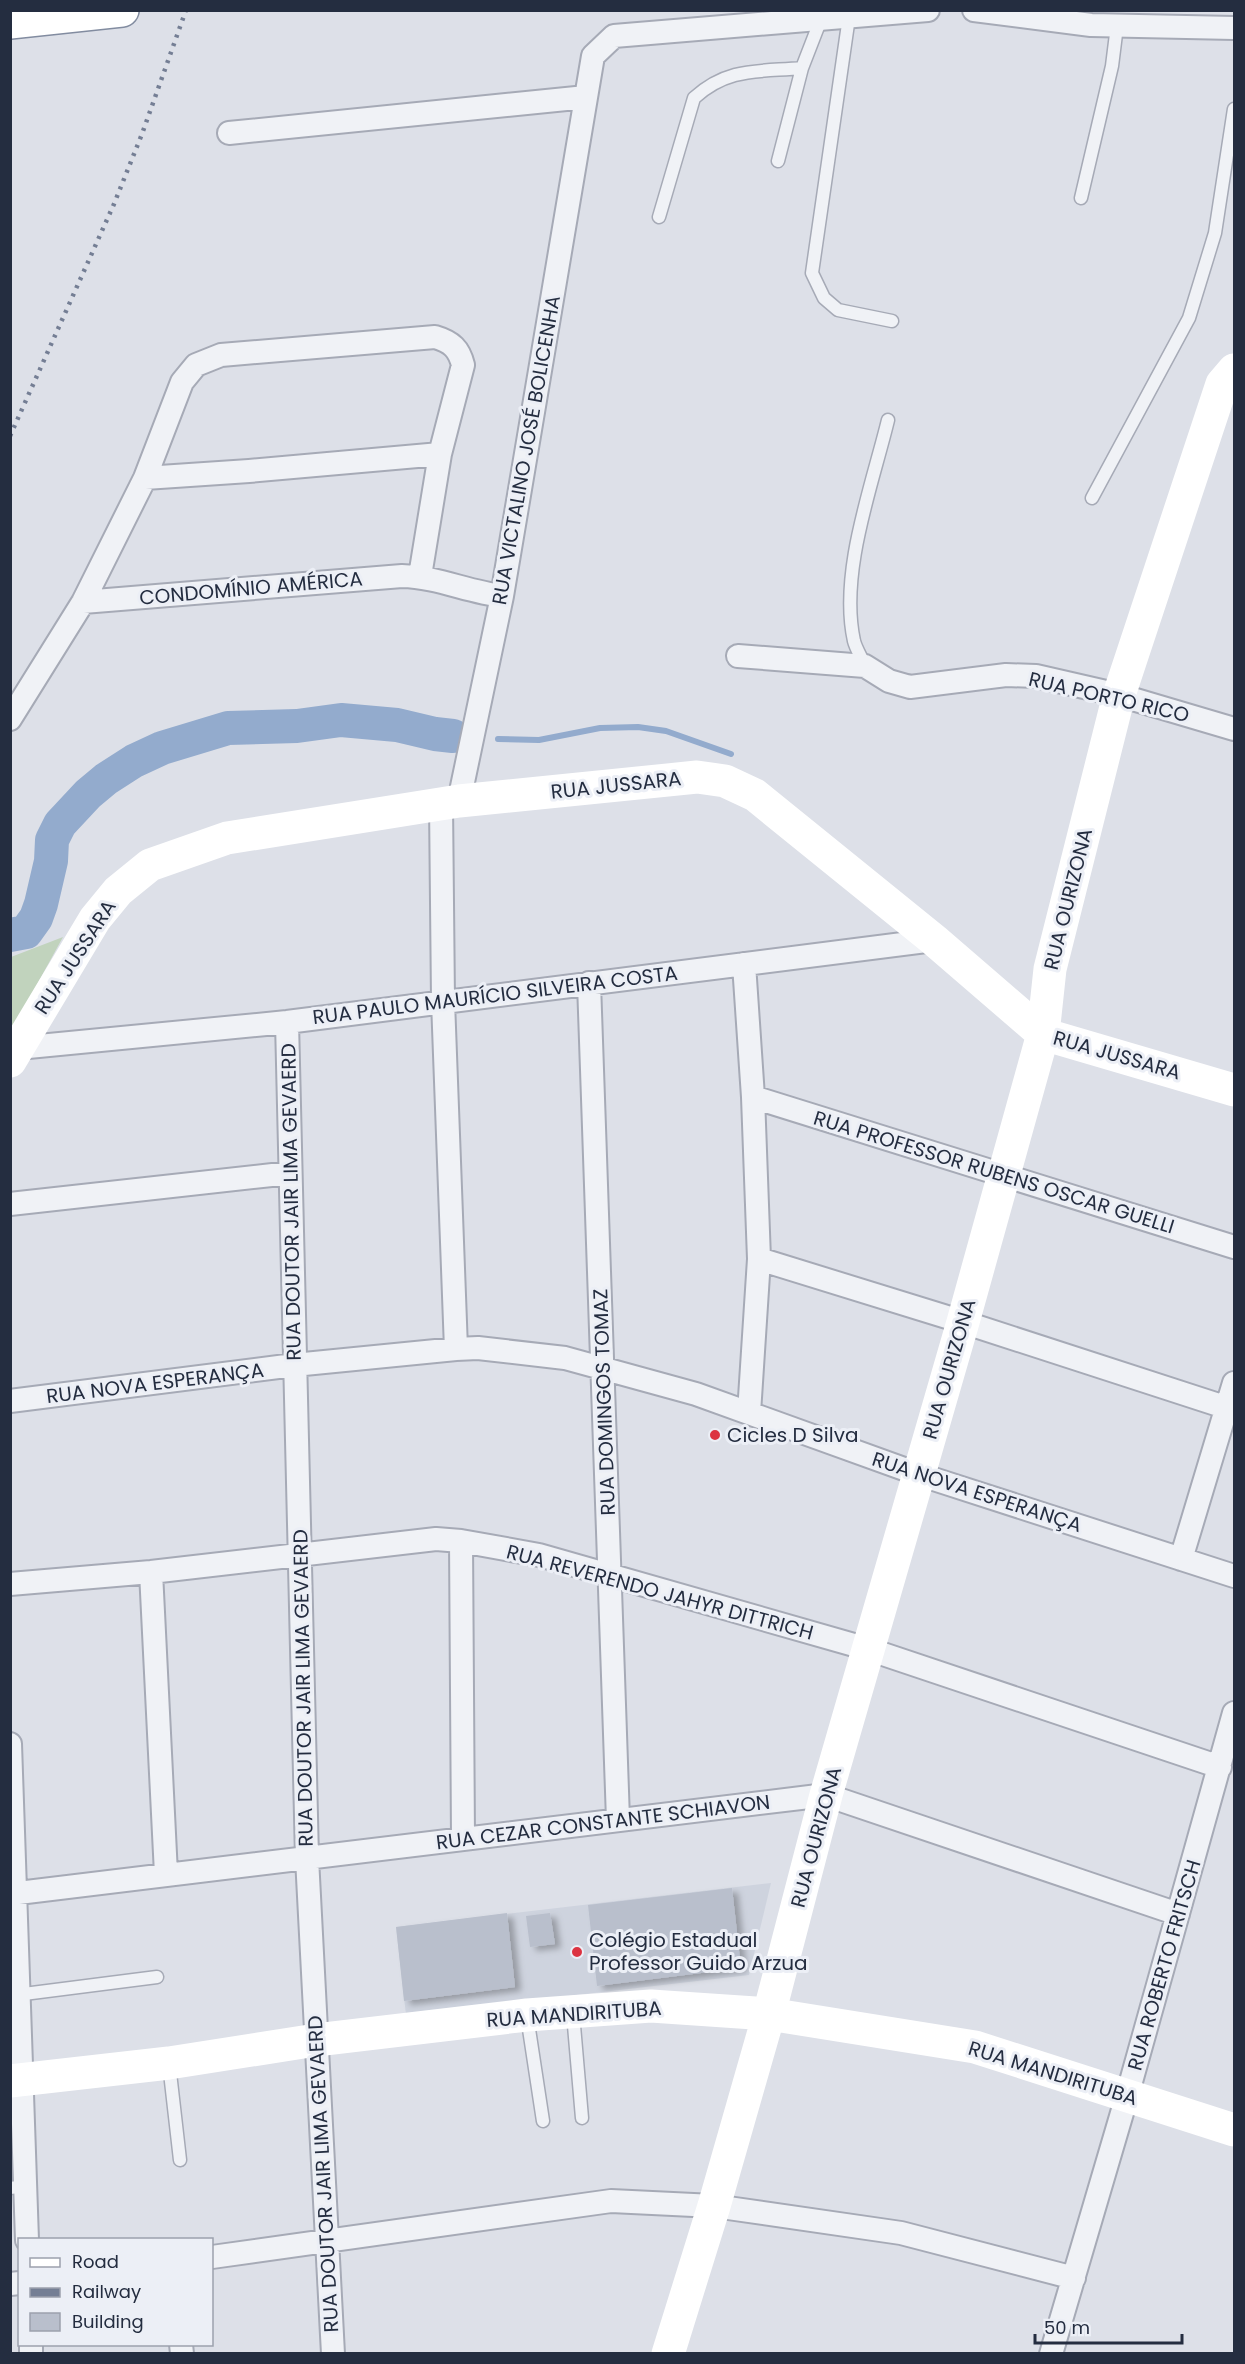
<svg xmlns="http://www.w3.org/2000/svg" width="1245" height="2364" font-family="Poppins,sans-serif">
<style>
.built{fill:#ced3de}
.green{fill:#c1d3bd}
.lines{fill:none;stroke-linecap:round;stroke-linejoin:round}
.stream{stroke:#93abcd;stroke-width:6}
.river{stroke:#93abcd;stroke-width:34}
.building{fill:#b9bfcc;filter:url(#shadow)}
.lane-casing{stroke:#a6aab6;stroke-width:15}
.street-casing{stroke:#a6aab6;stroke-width:26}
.highway-casing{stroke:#828ca0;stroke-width:36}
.lane{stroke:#f0f2f6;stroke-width:12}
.street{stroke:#f0f2f6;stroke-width:22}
.secondary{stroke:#fff;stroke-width:33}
.highway{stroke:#fff;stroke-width:33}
.rail{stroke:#747e94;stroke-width:4.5;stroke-dasharray:3 6;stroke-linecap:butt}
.poi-dot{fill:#dc3341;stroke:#eceff6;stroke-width:2}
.labels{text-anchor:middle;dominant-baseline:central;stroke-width:6;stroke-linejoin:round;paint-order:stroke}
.street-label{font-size:20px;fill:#242d40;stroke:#eceff6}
.poi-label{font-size:20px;fill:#242d40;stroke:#eceff6;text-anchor:start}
</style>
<defs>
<filter id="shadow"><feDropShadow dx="6" dy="4" stdDeviation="3" flood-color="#0004"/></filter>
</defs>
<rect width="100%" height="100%" fill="#dde0e8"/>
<path class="built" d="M 771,1883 L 749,1975 L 406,2015 L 396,1927 Z"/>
<path class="green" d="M 63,937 L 11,1032 L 11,957 Z"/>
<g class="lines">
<path class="stream" d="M 498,739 L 539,740 L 600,728 L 638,727 L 666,731 L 731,754"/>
<path class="river" d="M 10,935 L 26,932 L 36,918 L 41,904 L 51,861 L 52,840 L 60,824 L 88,794 L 106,779 L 134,761 L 162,748 L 228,728 L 297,726 L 341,720 L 397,725 L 435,734 L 453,736"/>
</g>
<path class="building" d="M 732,1888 L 741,1968 L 597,1986 L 588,1905 Z
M 507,1913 L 515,1987 L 404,2001 L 396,1927 Z
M 550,1913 L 555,1944 L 530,1947 L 526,1916 Z"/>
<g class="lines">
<g class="lane-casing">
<path id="lane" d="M 849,17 L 812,273 L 824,298 L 838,310 L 892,321
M 778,161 L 802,68 L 821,19
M 1081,198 L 1112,66 L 1117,26
M 659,217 L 694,98 C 728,67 759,72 802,68
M 1092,498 L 1189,318 L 1215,233 L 1234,109
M 865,666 C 862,658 856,649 854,641 C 839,573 872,486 888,420
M 16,1995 L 157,1977
M 573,2014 L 582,2118
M 527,2016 L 543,2121
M 169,2064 L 180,2160
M 10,2188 L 26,2186"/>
</g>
<g class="street-casing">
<path id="street" d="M 974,10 L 1091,25 L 1234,28
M 229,133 L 586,97
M 145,478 L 249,471 L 440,454
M 83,602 L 402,576 C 437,577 468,592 502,596
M 738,656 L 865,666 L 889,681 L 910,687 L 1006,675 L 1036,676 L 1119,695 L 1234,729
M 10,719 L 83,602 L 145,478 L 182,382 L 196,365 L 221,355 L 435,337 C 452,342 459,349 463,365 L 440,454 L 420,576
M 459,801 L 502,596 L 593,56 L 614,36 L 928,10
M 441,804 L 443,1001 L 456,1349
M 744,964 L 753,1097 L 759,1259 L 749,1413
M 589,983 L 618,1820
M 287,1022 L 307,1858 L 333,2354
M 18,1048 L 287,1022 L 934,940
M 753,1097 L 1234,1247
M 10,1204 L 290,1173
M 759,1259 L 963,1322 L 1228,1408
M 10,1401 L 294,1365 L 456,1349 L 478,1348 L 565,1358 L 696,1394 L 918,1474 L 1234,1576
M 461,1541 L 463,1839
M 1181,1559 L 1234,1383
M 151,1572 L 166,1874
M 10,1584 L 151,1572 L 436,1539 L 461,1541 L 539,1555 L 868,1649 L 1220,1767
M 10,1744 L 27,2240
M 10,1894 L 826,1795 L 1178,1914
M 212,2257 L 611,2201 L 714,2206 L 901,2233 L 1074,2278
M 10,2284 L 20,2283
M 31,2344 L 31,2354
M 181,2344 L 182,2354
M 1051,2354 L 1127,2096 L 1234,1713"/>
</g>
<g class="highway-casing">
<path id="highway" d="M 10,22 L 122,10"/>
</g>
<use href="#lane" class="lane"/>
<use href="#street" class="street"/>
<path class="secondary" d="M 10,1061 L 95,919 L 118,891 L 150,865 L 227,838 L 459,801 L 697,777 L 725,781 L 755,795 L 934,940 L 1043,1034 L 1234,1090
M 10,2081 L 169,2063 L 316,2040 L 527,2015 L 651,2006 L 769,2014 L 975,2047 L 1234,2130
M 668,2354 L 714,2206 L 769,2014 L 826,1795 L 963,1322 L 1043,1034 L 1050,969 L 1119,695 L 1222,384 L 1234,370"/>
<use href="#highway" class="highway"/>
<path class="rail" d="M 10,436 L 114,204 L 142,134 L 186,10"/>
</g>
<g class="poi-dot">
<circle cx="715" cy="1435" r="6"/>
<circle cx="577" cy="1952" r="6"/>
</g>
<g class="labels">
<g class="street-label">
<text transform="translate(526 450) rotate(-80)">RUA VICTALINO JOSÉ BOLICENHA</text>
<text transform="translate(251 588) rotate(-5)">CONDOMÍNIO AMÉRICA</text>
<text transform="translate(1109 697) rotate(13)">RUA PORTO RICO</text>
<text transform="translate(616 785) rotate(-6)">RUA JUSSARA</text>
<text transform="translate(1068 899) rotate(-76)">RUA OURIZONA</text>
<text transform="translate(75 957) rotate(-57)">RUA JUSSARA</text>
<text transform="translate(495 995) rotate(-7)">RUA PAULO MAURÍCIO SILVEIRA COSTA</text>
<text transform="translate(1117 1055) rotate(16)">RUA JUSSARA</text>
<text transform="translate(994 1172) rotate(17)">RUA PROFESSOR RUBENS OSCAR GUELLI</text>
<text transform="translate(291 1202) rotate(-91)">RUA DOUTOR JAIR LIMA GEVAERD</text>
<text transform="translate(949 1369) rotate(-74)">RUA OURIZONA</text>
<text transform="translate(155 1383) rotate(-7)">RUA NOVA ESPERANÇA</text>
<text transform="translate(604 1402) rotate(-92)">RUA DOMINGOS TOMAZ</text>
<text transform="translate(977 1492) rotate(18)">RUA NOVA ESPERANÇA</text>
<text transform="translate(660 1592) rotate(15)">RUA REVERENDO JAHYR DITTRICH</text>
<text transform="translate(303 1688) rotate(-91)">RUA DOUTOR JAIR LIMA GEVAERD</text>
<text transform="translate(603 1822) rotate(-7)">RUA CEZAR CONSTANTE SCHIAVON</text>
<text transform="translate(816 1837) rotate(-75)">RUA OURIZONA</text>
<text transform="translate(1164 1965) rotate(-74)">RUA ROBERTO FRITSCH</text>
<text transform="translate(574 2014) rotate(-4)">RUA MANDIRITUBA</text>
<text transform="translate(1053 2073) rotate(17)">RUA MANDIRITUBA</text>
<text transform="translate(323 2174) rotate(-93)">RUA DOUTOR JAIR LIMA GEVAERD</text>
</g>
<g class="poi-label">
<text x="727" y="1435">Cicles D Silva</text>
<text x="589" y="1940">Colégio Estadual<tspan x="589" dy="23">Professor Guido Arzua</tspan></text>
</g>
</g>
<rect width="1245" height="2364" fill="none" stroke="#242d40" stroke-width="24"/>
<rect x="18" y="2238" width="195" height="108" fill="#eceff6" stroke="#9ca1ad" stroke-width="1.5"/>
<rect x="30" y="2258" width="30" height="9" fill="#ffffff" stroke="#9ca1ad" stroke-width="1.5"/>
<text x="72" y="2268" font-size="18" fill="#242d40">Road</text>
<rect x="30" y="2288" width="30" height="9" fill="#747e94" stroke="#9ca1ad" stroke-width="1.5"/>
<text x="72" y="2298" font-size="18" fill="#242d40">Railway</text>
<rect x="30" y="2313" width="30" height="18" fill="#b9bfcc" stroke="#9ca1ad" stroke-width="1.5"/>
<text x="72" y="2328" font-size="18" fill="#242d40">Building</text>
<path d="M1035 2334v9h147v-9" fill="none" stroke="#242d40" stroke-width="3"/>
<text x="1044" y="2334" font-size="18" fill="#242d40" stroke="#eceff6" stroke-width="4.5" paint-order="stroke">50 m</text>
</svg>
